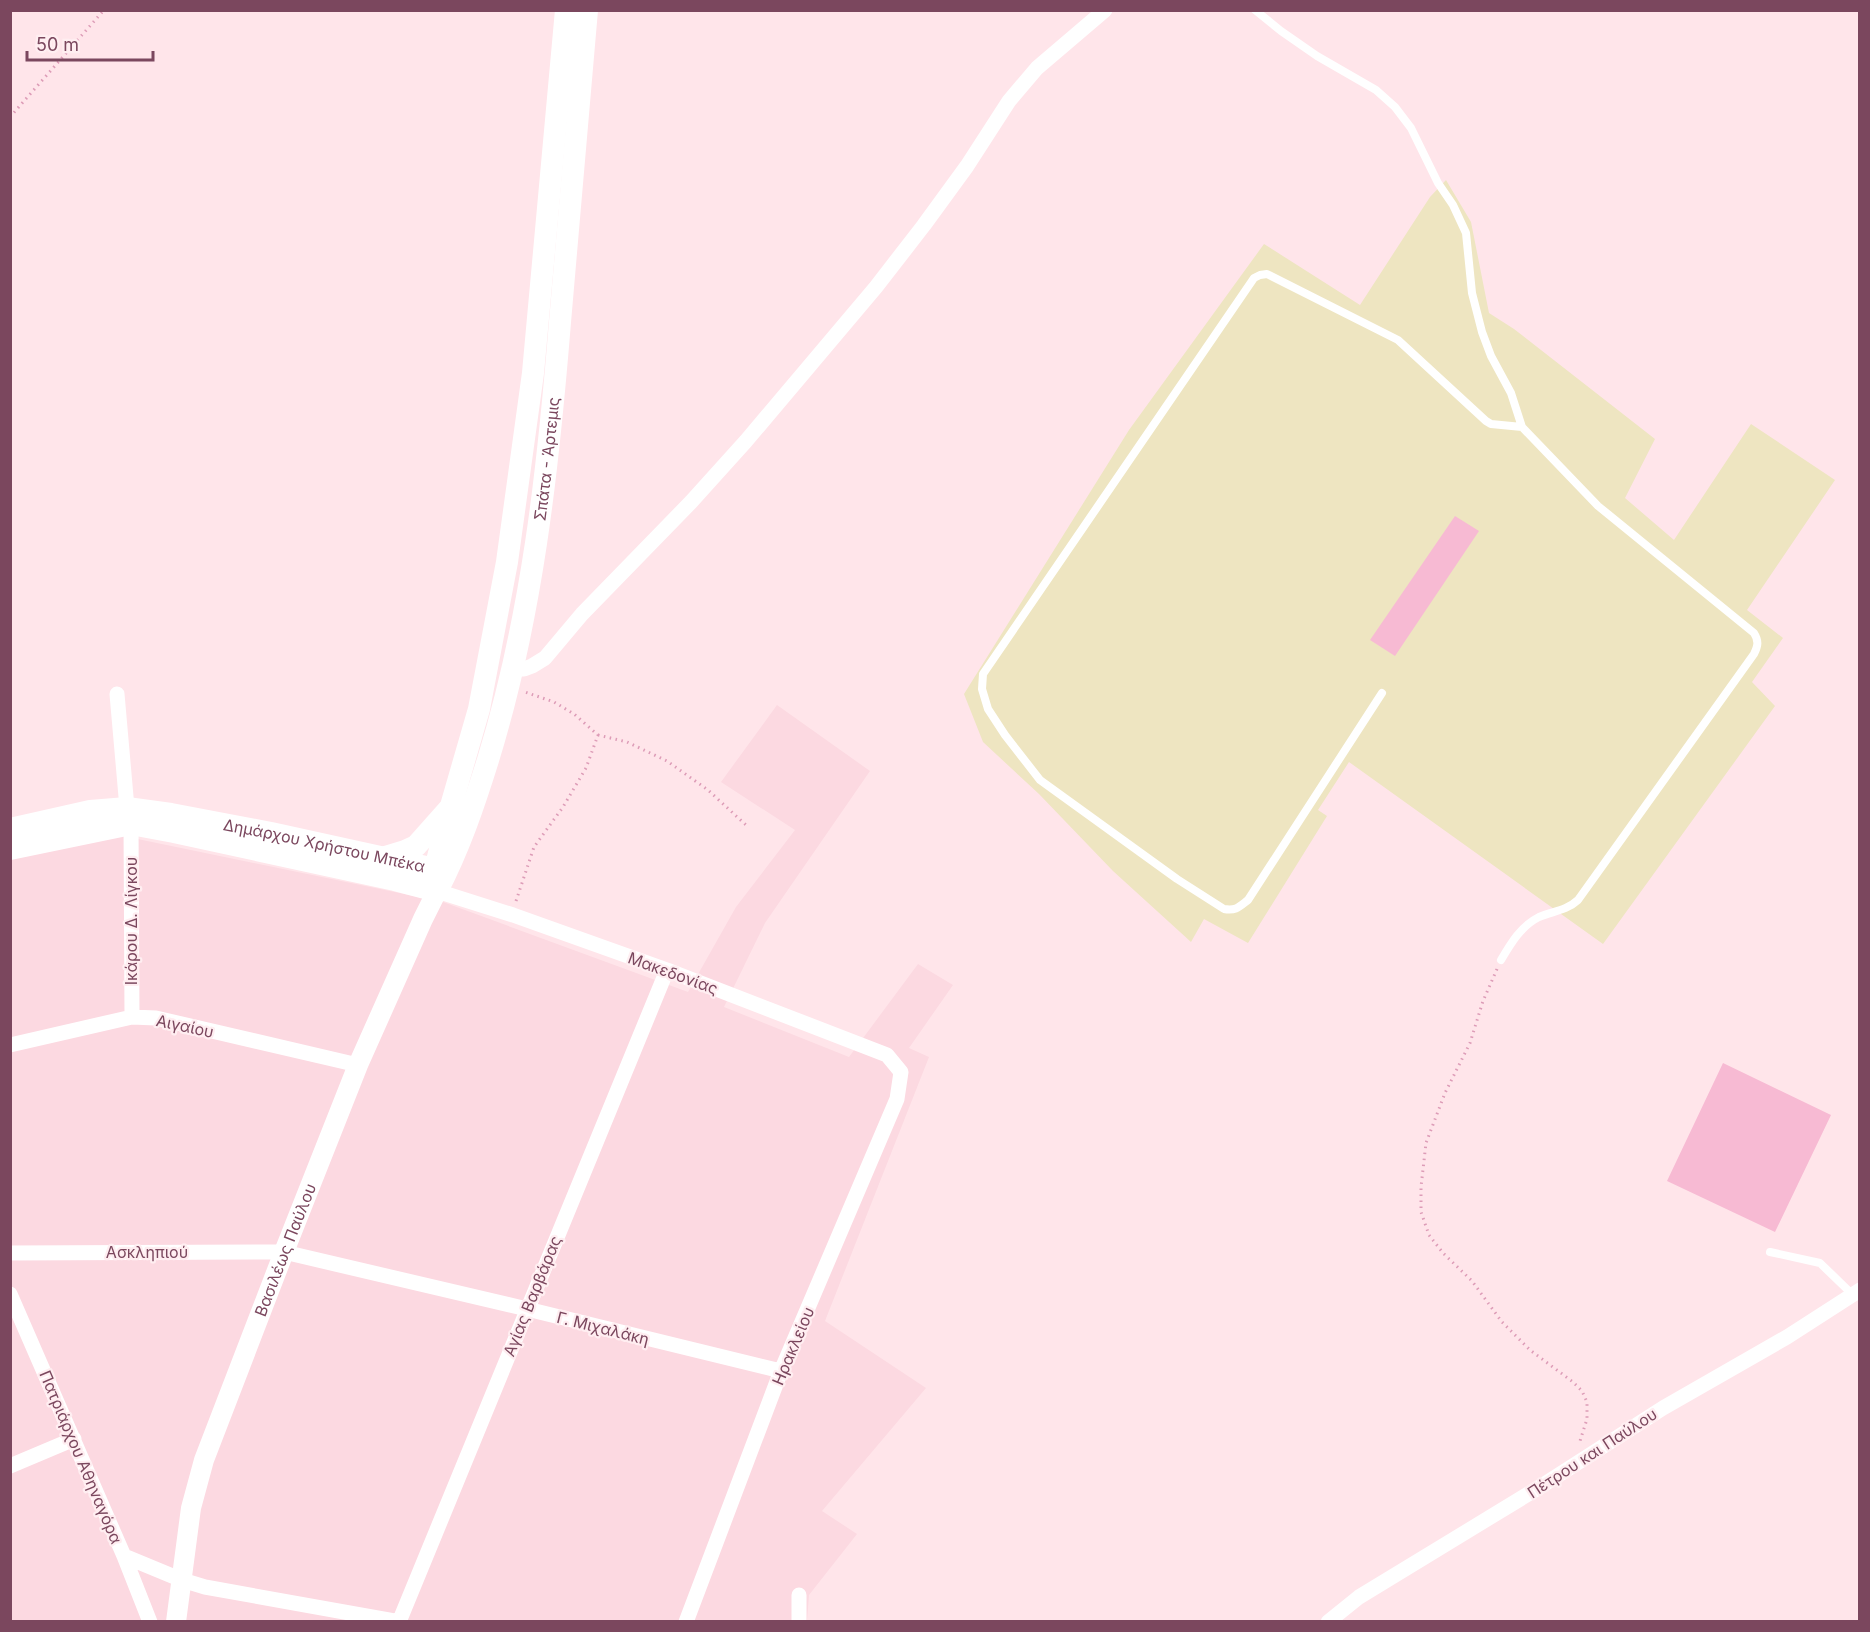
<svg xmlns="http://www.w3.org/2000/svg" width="1870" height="1632" font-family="Inter,sans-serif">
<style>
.residential{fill:#fcd9e1}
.green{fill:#eee5c1}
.building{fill:#f7bad3}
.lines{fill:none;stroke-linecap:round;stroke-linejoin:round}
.path{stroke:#dd9cb7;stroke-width:3;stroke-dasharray:1.5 4.5;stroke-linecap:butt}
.service{stroke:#fff;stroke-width:8}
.minor{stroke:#fff;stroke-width:15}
.tertiary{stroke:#fff;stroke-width:20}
.secondary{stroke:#fff;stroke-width:22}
.labels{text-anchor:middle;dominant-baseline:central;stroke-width:4.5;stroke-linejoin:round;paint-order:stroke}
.street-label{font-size:16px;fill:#7b475e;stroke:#ffeef1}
</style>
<rect width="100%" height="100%" fill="#ffe5ea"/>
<path class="residential" d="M 777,705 L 870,771 L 765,923 L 724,1007 L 849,1057 L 918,964 L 953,985 L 909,1048 L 929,1057 L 825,1321 L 926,1388 L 822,1511 L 857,1534 L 809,1595 L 807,1621 L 11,1622 L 11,859 L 123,836 L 443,902 L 688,992 L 736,907 L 795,830 L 721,782 Z"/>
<path class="green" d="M 1446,180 L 1471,222 L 1489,313 L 1514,329 L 1655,439 L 1625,498 L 1674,540 L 1751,424 L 1835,480 L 1747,610 L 1783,638 L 1752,682 L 1775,706 L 1603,944 L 1349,762 L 1318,810 L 1327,816 L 1248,943 L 1204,919 L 1191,942 L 1113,871 L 1039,794 L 983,742 L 964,694 L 1129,430 L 1264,244 L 1360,305 L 1430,197 Z"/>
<path class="building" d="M 1455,516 L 1479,531 L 1395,656 L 1370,640 Z
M 1723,1063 L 1831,1115 L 1775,1232 L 1667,1181 Z"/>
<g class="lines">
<path class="path" d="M 10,117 L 104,10
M 598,735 L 627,742 L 667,761 L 708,790 L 747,826
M 516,901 L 534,847 L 563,807 L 586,768 L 598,735 L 574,714 L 554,702 L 525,692
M 1497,969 L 1483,1001 L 1470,1043 L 1445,1093 L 1426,1143 L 1421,1187 L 1421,1212 L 1429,1235 L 1443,1253 L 1472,1281 L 1502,1322 L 1530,1350 L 1573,1382 L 1582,1391 L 1587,1402 L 1587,1419 L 1580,1441"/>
<path class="service" d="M 1255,10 L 1281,31 L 1317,56 L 1376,90 L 1395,107 L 1411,128 L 1438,183 L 1453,205 L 1466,233 L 1472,293 L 1482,332 L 1491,356 L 1511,393 L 1522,427 L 1598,506 L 1754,633 C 1759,641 1758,646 1754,654 L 1578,900 C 1566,911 1553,911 1539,917 C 1521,926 1511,943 1501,960
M 1382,693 L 1248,900 C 1239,907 1236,911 1224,909 L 1177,879 L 1040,780 L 1005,735 L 988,709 L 982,689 L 983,674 L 1254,278 L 1260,275 L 1267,274 L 1398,340 L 1486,421 L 1491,424 L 1522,427
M 1770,1252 L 1820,1263 L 1852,1294"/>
<path class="minor" d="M 514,669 L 524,669 L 532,666 L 545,658 L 582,614 L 691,502 L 746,441 L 876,287 L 924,225 L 967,166 L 1009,101 L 1037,68 L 1105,10
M 117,694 L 127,808 L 131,824 L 132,1017
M 437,891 L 513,915 L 667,970 L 887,1055 L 901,1072 L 897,1099 L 781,1371 L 686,1622
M 10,1045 L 132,1017 L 156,1018 L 358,1065
M 10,1253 L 284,1252 L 527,1309 L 781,1371
M 10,1294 L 124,1556 L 150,1622
M 10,1466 L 74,1439
M 124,1556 L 182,1580 L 205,1587 L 400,1622
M 399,1622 L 667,970
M 799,1622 L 799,1595
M 1328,1622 L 1359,1597 L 1543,1485 L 1663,1408 L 1787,1337 L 1860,1290"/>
<path class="tertiary" id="s1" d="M 176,1622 L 191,1508 L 204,1460 L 284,1252 L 358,1065 L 423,919 L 437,891"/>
<g class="secondary">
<path id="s2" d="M 10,829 L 90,811 L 127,808 L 171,814 L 271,833 L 435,869"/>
<path d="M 10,849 L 131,824 L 174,832 L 395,880 L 437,891"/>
<path d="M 382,858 L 405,851 L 416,846 L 448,810"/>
<path d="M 436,877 L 435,869 L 451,806 L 479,709 L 507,562 L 533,373 L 566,10"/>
<path id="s3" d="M 437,891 C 459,849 474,805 488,760 C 532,617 548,471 560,322 C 569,218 578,114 587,10"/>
</g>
</g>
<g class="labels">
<g class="street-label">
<text stroke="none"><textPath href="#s3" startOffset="448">Σπάτα - Άρτεμις</textPath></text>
<text stroke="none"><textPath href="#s2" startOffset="320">Δημάρχου Χρήστου Μπέκα</textPath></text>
<text transform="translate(131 921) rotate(-90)">Ικάρου Δ. Λίγκου</text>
<text transform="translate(673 973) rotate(20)">Μακεδονίας</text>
<text transform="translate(185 1026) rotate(12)">Αιγαίου</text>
<text stroke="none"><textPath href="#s1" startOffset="390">Βασιλέως Παύλου</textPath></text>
<text x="147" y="1252">Ασκληπιού</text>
<text transform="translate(532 1296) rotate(-68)">Αγίας Βαρβάρας</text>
<text transform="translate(603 1328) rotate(14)">Γ. Μιχαλάκη</text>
<text transform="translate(793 1346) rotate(-67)">Ηρακλείου</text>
<text transform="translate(1592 1453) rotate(-33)">Πέτρου και Παύλου</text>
<text transform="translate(81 1457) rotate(67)">Πατριάρχου Αθηναγόρα</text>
</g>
</g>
<rect width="1870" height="1632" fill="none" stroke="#7b475e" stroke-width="24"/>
<path d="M27 51v9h126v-9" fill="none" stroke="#7b475e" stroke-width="3"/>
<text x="36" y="51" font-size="18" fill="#7b475e" stroke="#ffeef1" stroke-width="4.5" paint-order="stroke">50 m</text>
</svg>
